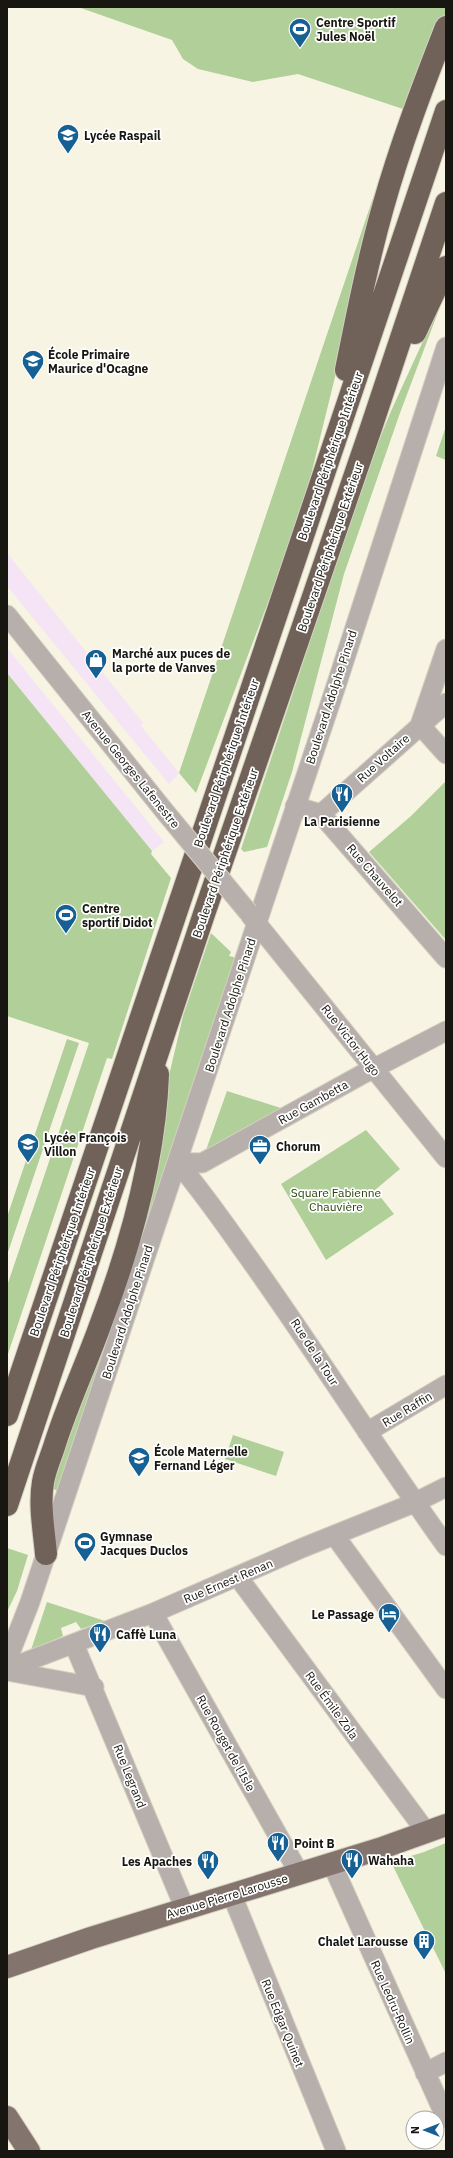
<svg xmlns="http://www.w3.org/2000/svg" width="453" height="2158" font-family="'IBM Plex Sans',sans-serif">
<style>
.commercial{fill:#f4e4f6}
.green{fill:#b1cf98}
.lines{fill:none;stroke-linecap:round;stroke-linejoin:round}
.minor-casing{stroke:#d4d0c1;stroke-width:21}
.major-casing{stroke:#d4d0c1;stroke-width:24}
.highway-casing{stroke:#d4d0c1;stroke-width:24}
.minor{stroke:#b7afab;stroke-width:19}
.major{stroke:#83756e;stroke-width:22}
.highway{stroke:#706159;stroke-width:22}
.minor-bridge-casing{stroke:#d4d0c1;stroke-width:21;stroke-linecap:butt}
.minor-bridge{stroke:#b7afab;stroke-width:19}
.labels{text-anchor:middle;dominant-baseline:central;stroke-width:3.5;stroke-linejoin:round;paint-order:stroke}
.poi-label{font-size:12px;font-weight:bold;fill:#171610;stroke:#fff;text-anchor:start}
.street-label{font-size:12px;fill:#171610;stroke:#fff}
.park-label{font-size:12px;fill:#294309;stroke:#fff}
</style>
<rect width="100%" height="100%" fill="#f8f4e3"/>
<path class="commercial" d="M 7,553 L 143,723 L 141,726 L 179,773 L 169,784 L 7,586 Z
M 7,648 L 164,842 L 152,851 L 7,673 Z"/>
<path class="green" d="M 78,7 L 446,7 L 446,14 L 422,92 L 357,287 L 311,475 L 293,536 L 196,793 L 179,773 L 403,109 L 298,74 L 253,82 L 198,69 L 183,59 L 172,40 Z
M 446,291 L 400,413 L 344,574 L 292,772 L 267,847 L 244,852 L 241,849 L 366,473 L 391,411 Z
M 446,426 L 446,460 L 436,456 Z
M 7,673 L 152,851 L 151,854 L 171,878 L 112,1059 L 107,1058 L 7,1357 L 7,1286 L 89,1043 L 7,1016 Z
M 446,781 L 446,940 L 369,852 L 411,816 Z
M 211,933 L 231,952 L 229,956 L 237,958 L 58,1491 L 51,1488 L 159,1118 L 183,1016 Z
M 67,1039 L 79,1043 L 7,1255 L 7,1217 Z
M 227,1091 L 284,1109 L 206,1150 Z
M 366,1130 L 400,1169 L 375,1190 L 394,1214 L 326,1260 L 281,1184 Z
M 233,1435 L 284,1452 L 276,1476 L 225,1459 Z
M 7,1548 L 28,1555 L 17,1591 L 7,1612 Z
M 47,1602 L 105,1621 L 81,1629 L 76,1622 L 61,1628 L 63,1636 L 31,1650 Z
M 446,1843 L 446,1974 L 391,1862 L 424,1852 Z"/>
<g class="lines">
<g class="minor-casing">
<path id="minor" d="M 7,615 L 166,813
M 446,649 L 420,725 L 446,754
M 295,806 L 321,814 L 446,958
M 321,814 L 446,703
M 250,915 L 446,1158
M 177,1162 C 202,1191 224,1223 246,1254 C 315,1350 377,1450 446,1546
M 177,1162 L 202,1163 L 361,1075 L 446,1031
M 367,1432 L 446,1385
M 335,1536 L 446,1689
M 238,1577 L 427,1833
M 153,1613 L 299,1873
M 74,1644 L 185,1909
M 7,1661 L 30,1602 L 336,686 L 446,347
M 7,1669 L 153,1613 L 302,1548 L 414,1503 L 446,1487
M 7,1671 L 94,1687
M 332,1864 L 446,2118
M 232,1895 L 336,2151
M 425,2073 L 446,2062"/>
</g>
<g class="major-casing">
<path id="major" d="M 7,1967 L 91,1938 L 379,1849 L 446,1825
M 7,2117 L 29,2151"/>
</g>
<g class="highway-casing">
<path id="highway" d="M 415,333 L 446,267
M 346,370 C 357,315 368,260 383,207 C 400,146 423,86 446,27
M 7,1415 L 446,111
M 7,1505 L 204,914 L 371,428 L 446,203
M 46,1554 C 44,1531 39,1505 43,1482 C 45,1470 50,1459 54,1447 C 67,1405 86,1365 101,1323 C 131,1244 155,1158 158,1074"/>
</g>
<use href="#minor" class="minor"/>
<use href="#major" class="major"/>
<use href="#highway" class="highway"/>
<g class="minor-bridge-casing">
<path id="minor-bridge" d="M 166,813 L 248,912"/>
</g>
<use href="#minor-bridge" class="minor-bridge"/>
</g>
<defs>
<g id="stadium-pin" transform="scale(1.15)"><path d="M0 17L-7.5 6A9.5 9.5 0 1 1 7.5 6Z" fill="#166094" stroke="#fff"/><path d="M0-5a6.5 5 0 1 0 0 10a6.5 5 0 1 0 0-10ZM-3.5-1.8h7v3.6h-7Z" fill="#fff"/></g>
<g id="school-pin" transform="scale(1.15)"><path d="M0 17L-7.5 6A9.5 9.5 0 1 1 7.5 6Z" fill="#166094" stroke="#fff"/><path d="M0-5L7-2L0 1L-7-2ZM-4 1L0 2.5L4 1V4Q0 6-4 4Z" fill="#fff"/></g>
<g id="shop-pin" transform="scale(1.15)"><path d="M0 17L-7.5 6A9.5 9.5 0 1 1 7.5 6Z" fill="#166094" stroke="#fff"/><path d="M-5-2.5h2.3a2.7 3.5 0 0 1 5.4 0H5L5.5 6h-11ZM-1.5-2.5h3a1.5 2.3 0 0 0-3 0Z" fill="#fff"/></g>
<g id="restaurant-pin" transform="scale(1.15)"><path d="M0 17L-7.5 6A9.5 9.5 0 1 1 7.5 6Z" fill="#166094" stroke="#fff"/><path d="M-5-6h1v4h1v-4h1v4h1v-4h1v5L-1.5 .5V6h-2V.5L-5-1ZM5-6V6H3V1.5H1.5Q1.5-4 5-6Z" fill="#fff"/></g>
<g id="office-pin" transform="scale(1.15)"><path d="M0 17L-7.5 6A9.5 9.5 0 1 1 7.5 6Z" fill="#166094" stroke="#fff"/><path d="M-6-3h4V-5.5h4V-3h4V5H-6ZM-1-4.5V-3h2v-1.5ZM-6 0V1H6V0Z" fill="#fff"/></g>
<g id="hotel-pin" transform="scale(1.15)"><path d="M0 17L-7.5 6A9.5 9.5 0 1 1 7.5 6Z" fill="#166094" stroke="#fff"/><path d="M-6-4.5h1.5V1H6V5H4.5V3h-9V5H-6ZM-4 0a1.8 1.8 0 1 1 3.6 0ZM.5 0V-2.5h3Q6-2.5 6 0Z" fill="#fff"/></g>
<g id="building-pin" transform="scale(1.15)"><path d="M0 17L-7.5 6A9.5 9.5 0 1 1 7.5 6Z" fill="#166094" stroke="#fff"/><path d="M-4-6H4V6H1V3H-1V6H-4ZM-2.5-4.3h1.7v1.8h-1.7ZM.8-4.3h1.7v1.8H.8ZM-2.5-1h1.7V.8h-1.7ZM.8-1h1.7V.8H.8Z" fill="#fff"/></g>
</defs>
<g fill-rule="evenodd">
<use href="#stadium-pin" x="300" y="29"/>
<use href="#school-pin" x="68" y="135"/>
<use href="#school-pin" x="33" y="361"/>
<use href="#shop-pin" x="96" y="660"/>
<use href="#restaurant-pin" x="342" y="794"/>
<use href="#stadium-pin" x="66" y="915"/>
<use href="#school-pin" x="28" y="1144"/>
<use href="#office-pin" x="260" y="1146"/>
<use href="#school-pin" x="139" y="1458"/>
<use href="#stadium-pin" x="85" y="1543"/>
<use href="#hotel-pin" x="389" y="1614"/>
<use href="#restaurant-pin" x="100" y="1634"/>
<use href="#restaurant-pin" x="278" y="1843"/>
<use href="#restaurant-pin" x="352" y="1860"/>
<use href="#restaurant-pin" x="208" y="1861"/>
<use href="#building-pin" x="424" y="1941"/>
</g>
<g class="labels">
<g class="poi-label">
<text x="316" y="22">Centre Sportif<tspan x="316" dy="14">Jules Noël</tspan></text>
<text x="84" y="135">Lycée Raspail</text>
<text x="48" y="354">École Primaire<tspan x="48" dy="14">Maurice d'Ocagne</tspan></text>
<text x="112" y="653">Marché aux puces de<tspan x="112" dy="14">la porte de Vanves</tspan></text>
<text x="342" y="821" text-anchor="middle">La Parisienne</text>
<text x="82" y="908">Centre<tspan x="82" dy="14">sportif Didot</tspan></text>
<text x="44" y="1137">Lycée François<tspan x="44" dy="14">Villon</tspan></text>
<text x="276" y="1146">Chorum</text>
<text x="154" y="1451">École Maternelle<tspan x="154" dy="14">Fernand Léger</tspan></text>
<text x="100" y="1536">Gymnase<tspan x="100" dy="14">Jacques Duclos</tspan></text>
<text x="374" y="1614" text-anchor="end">Le Passage</text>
<text x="116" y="1634">Caffè Luna</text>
<text x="294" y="1843">Point B</text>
<text x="368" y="1860">Wahaha</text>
<text x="192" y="1861" text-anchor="end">Les Apaches</text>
<text x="408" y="1941" text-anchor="end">Chalet Larousse</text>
</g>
<g class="street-label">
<text transform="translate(330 456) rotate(-71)">Boulevard Périphérique Intérieur</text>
<text transform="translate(330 547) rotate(-71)">Boulevard Périphérique Extérieur</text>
<text transform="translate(331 697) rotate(-72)">Boulevard Adolphe Pinard</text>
<text transform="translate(383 758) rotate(-42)">Rue Voltaire</text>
<text transform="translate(226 763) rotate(-71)">Boulevard Périphérique Intérieur</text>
<text transform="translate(131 769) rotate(51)">Avenue Georges Lafenestre</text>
<text transform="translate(225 853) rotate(-71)">Boulevard Périphérique Extérieur</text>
<text transform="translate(375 875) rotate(49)">Rue Chauvelot</text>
<text transform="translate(230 1005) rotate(-72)">Boulevard Adolphe Pinard</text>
<text transform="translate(351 1040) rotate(52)">Rue Victor Hugo</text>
<text transform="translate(313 1102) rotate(-29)">Rue Gambetta</text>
<text transform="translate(62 1252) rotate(-71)">Boulevard Périphérique Intérieur</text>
<text transform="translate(91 1252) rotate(-72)">Boulevard Périphérique Extérieur</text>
<text transform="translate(127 1312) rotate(-72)">Boulevard Adolphe Pinard</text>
<text transform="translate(315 1352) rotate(57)">Rue de la Tour</text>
<text transform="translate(407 1409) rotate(-31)">Rue Raffin</text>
<text transform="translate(228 1581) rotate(-23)">Rue Ernest Renan</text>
<text transform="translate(332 1705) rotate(54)">Rue Émile Zola</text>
<text transform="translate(226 1743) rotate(61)">Rue Rouget de l'Isle</text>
<text transform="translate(130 1776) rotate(68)">Rue Legrand</text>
<text transform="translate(227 1896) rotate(-17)">Avenue Pierre Larousse</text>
<text transform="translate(393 2002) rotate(66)">Rue Ledru-Rollin</text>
<text transform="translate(283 2023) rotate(68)">Rue Edgar Quinet</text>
</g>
<g class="park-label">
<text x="336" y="1192">Square Fabienne<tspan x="336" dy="14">Chauvière</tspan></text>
</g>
</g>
<rect width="453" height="2158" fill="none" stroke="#171610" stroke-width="16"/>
<g transform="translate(425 2130) rotate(270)"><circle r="19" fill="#ffffff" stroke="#a2a29f"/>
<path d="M0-3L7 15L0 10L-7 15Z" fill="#166094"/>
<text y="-6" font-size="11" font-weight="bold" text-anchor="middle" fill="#171610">N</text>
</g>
</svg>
